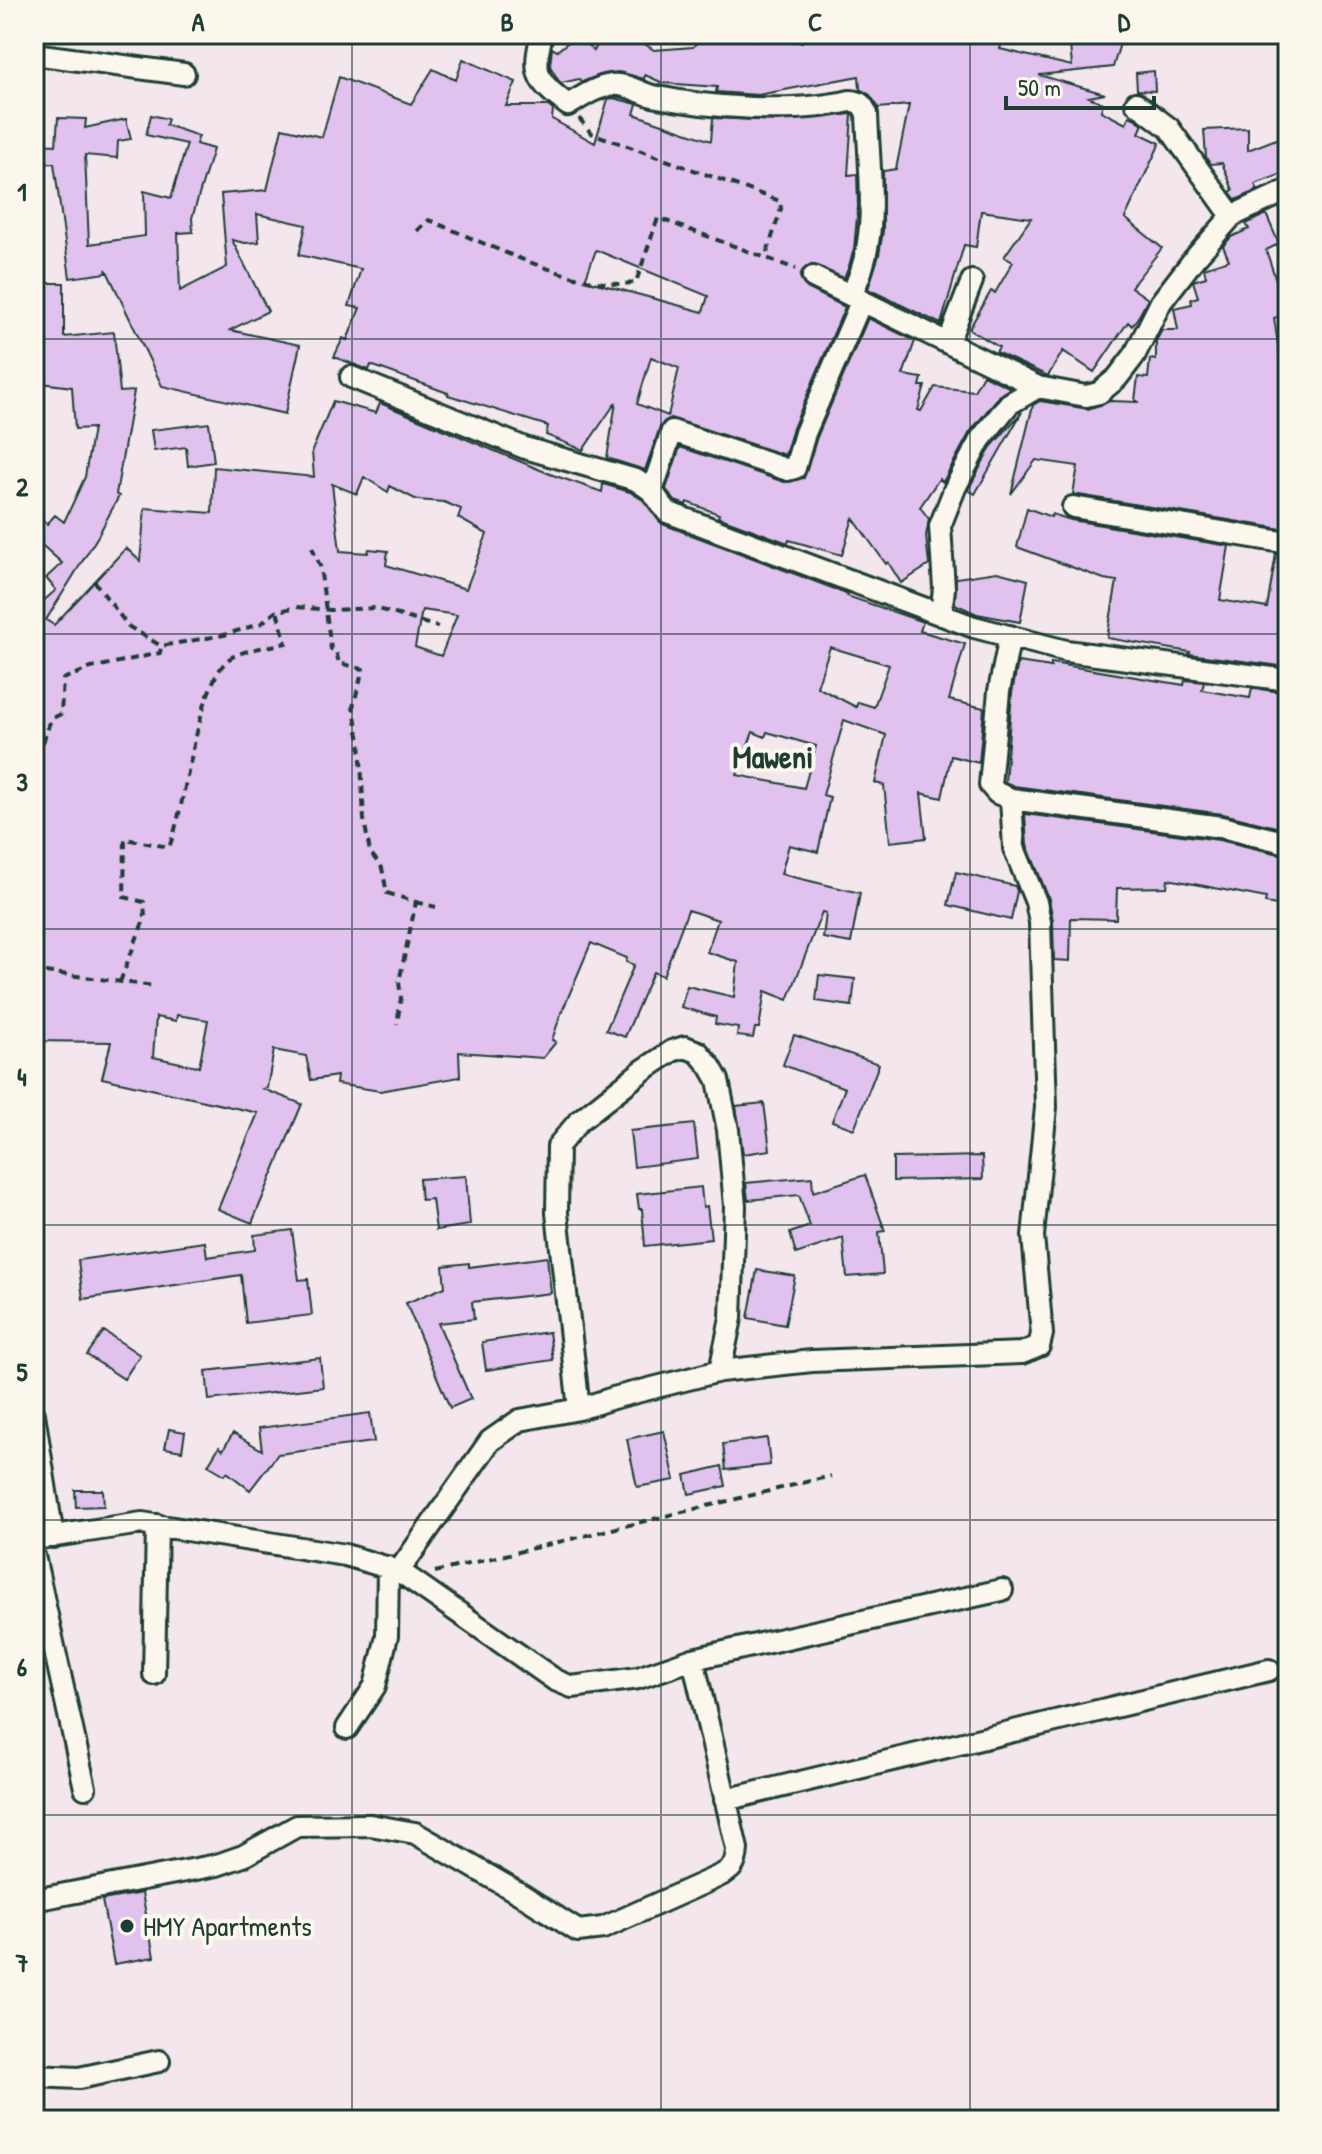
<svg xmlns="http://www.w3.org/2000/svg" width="1322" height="2154" font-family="'Patrick Hand',sans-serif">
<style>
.building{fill:#e1c2ef;stroke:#1f3d34;stroke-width:2;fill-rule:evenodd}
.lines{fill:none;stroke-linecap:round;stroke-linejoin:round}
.street-casing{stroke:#1f3d34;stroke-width:26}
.path{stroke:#1f3d34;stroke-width:4;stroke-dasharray:8 6;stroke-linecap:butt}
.street{stroke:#fbf7ec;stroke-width:20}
.grid{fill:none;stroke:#1f3d34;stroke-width:2;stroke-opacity:0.55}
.poi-dot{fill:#1f3d34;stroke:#fbf7ec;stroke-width:3}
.labels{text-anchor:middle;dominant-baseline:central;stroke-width:8;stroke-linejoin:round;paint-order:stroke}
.poi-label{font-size:28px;fill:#1f3d34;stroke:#fbf7ec;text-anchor:start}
.quarter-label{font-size:32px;font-weight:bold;fill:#1f3d34;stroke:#fbf7ec}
.neatline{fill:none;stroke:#1f3d34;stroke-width:3}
.grid-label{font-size:26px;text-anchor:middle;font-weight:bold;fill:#1f3d34}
</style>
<rect width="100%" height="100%" fill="#f3e7ed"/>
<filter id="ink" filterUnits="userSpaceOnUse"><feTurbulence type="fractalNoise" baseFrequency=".0125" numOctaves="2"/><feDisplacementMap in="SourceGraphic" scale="16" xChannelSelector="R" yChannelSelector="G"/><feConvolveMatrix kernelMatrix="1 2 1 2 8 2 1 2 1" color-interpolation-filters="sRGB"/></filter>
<g filter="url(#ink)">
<path class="building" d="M 603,34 L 629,34 L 654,50 L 693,47 L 700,38 L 802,42 L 802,38 L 829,40 L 868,34 L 1004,34 L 1000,49 L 1072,66 L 1070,45 L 1121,40 L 1113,67 L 1039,75 L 1105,94 L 1089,97 L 1103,103 L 1101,111 L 1126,124 L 1129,116 L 1134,118 L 1143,124 L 1139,133 L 1160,143 L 1125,218 L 1162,248 L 1131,287 L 1148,299 L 1140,314 L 1132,326 L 1128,322 L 1094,372 L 1063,351 L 1048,376 L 996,352 L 999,347 L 969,329 L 991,291 L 995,293 L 1013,262 L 1004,257 L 1031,218 L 981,211 L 976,247 L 964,245 L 941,324 L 868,289 L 879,255 L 883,231 L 883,171 L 896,169 L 909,105 L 879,108 L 870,95 L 860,89 L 859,76 L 758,95 L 716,92 L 717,87 L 663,83 L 645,75 L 644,79 L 619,72 L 602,74 L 582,82 L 579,79 L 561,83 L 558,80 L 550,66 L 552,48 L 557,51 L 577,35 L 594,51 Z
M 463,59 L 516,82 L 506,106 L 548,106 L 553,110 L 552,119 L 595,143 L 608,99 L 613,98 L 637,104 L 634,114 L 711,141 L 713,118 L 778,121 L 852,114 L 848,175 L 857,174 L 858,206 L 854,249 L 848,269 L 844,278 L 811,264 L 802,271 L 800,277 L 807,288 L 845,307 L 793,428 L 785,455 L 670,418 L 660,427 L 645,470 L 607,458 L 616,402 L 583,450 L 546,435 L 548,426 L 448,395 L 448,393 L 371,365 L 369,370 L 334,357 L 343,338 L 347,340 L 360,308 L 349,306 L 361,269 L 299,255 L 306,225 L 257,214 L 259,242 L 245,243 L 232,240 L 268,311 L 230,330 L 300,345 L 285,414 L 162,386 L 106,269 L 107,273 L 70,278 L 54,163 L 34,164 L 34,144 L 56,145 L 58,118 L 86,119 L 85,128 L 126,119 L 131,139 L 118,141 L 117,158 L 85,155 L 89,244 L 145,236 L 144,191 L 171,198 L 187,144 L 146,135 L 151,115 L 168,119 L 166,125 L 199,136 L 196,144 L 213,149 L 192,218 L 193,232 L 178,233 L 180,291 L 227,267 L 221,194 L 267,190 L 282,128 L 322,137 L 339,77 L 411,104 L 433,69 L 456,80 ZM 596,250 L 708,296 L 703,312 L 585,280 ZM 651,357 L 679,368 L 668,416 L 637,404 Z
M 1154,71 L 1155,91 L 1137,90 L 1136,73 Z
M 1248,128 L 1248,150 L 1276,139 L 1288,172 L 1255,184 L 1258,190 L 1236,200 L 1230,192 L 1233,190 L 1222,163 L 1210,164 L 1206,157 L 1204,130 Z
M 1266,214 L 1279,244 L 1266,250 L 1278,286 L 1288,283 L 1288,314 L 1274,318 L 1287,405 L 1288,530 L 1073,494 L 1078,466 L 1036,460 L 1011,494 L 1033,405 L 1040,401 L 1088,409 L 1110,401 L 1139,402 L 1135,400 L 1138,377 L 1148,378 L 1150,359 L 1156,360 L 1156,341 L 1162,330 L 1178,330 L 1174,308 L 1192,304 L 1191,299 L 1198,297 L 1193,281 L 1206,277 L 1204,268 L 1229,260 L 1223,246 L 1231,237 L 1249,229 L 1246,224 Z
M 34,283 L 64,283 L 64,337 L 114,332 L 120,392 L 134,391 L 116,494 L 119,496 L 98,536 L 46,620 L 54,625 L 126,548 L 140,561 L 145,508 L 212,513 L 214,467 L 314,477 L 312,451 L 333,401 L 376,413 L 380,403 L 550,474 L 602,492 L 603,484 L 630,492 L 643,500 L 662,524 L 848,594 L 847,596 L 923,622 L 920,631 L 965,644 L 949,700 L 984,708 L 979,763 L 951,756 L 942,798 L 921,793 L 926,838 L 890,842 L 884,785 L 875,783 L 886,735 L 844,720 L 823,795 L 830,797 L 818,852 L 789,845 L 781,874 L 860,893 L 851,943 L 823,938 L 826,913 L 822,912 L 788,1000 L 765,991 L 759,1028 L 755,1028 L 753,1038 L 737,1036 L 738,1028 L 715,1024 L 716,1017 L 681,1007 L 687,986 L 734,997 L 738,962 L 707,952 L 718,920 L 688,910 L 663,976 L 653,972 L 625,1037 L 606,1030 L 634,965 L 626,962 L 627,958 L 591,943 L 561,1014 L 552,1040 L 556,1042 L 543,1058 L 459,1052 L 460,1077 L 380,1091 L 336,1084 L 337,1076 L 311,1080 L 306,1056 L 274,1050 L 267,1088 L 263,1089 L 302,1104 L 252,1223 L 218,1209 L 258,1113 L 102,1078 L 111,1042 L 34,1041 L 34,777 L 41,756 L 34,754 L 34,605 L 40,604 L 56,590 L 46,578 L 62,563 L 34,538 L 34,512 L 47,524 L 55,515 L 64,522 L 85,477 L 93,428 L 75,429 L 72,387 L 34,382 ZM 364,477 L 388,492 L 390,486 L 417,500 L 444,502 L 461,509 L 458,518 L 487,534 L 466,589 L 386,565 L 388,551 L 369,549 L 368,553 L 340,551 L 332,484 L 357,494 ZM 422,610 L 457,615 L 441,656 L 415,647 ZM 830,647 L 889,665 L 874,707 L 858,702 L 856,707 L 817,687 ZM 753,732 L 765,737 L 767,732 L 816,746 L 804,788 L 737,775 ZM 177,1015 L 208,1020 L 199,1067 L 153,1057 L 156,1017 L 176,1021 Z
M 868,318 L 915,341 L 903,375 L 922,378 L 920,386 L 925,386 L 918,410 L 921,411 L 935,387 L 974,391 L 983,375 L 1011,388 L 999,396 L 970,432 L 943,482 L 939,479 L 920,507 L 929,519 L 926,536 L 929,565 L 901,583 L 888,562 L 886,564 L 853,518 L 842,555 L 789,540 L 788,543 L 718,517 L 719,514 L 687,502 L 686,505 L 675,501 L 666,489 L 680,447 L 784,482 L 804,478 L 817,437 Z
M 1022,412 L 975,494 L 968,490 L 991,447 Z
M 209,423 L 214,462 L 188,466 L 186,447 L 154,451 L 151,430 Z
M 1027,508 L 1051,517 L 1052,514 L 1071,520 L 1229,546 L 1220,600 L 1267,608 L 1276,554 L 1288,556 L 1288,667 L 1189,654 L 1190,652 L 1107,638 L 1117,581 L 1104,579 L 1017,547 Z
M 997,572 L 1028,580 L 1020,622 L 977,614 L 955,604 L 956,578 Z
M 1018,662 L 1051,667 L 1051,663 L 1184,685 L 1185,680 L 1204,682 L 1202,690 L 1250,698 L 1252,688 L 1288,693 L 1288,830 L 1223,814 L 1014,786 L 1005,782 L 1012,693 Z
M 1025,814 L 1219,840 L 1288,856 L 1288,907 L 1265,903 L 1266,898 L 1168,879 L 1167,887 L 1117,888 L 1116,919 L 1071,918 L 1070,961 L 1054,960 L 1053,921 L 1049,899 L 1027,845 Z
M 956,872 L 1015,886 L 1017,891 L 1011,920 L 948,905 Z
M 819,975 L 855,979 L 852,1006 L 816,1001 Z
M 794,1035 L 879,1064 L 854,1129 L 832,1121 L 845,1088 L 783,1065 Z
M 764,1103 L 770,1150 L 743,1154 L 736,1106 Z
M 694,1124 L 698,1159 L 634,1167 L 630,1131 Z
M 982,1156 L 983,1179 L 893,1181 L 893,1158 Z
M 865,1175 L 885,1231 L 879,1232 L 883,1274 L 847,1277 L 843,1238 L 796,1254 L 790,1233 L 810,1226 L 799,1195 L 748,1200 L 746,1183 L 812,1177 L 813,1192 Z
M 466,1176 L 470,1225 L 436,1230 L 432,1199 L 421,1200 L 419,1179 Z
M 701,1187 L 703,1207 L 707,1206 L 711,1239 L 645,1246 L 642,1209 L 639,1209 L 637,1194 Z
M 292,1230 L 299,1280 L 308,1279 L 312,1315 L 246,1323 L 241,1275 L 83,1299 L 78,1260 L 205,1242 L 207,1257 L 255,1250 L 254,1235 Z
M 547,1257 L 551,1293 L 472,1302 L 474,1319 L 438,1323 L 471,1399 L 450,1408 L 406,1303 L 445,1287 L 443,1266 L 469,1263 L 469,1267 Z
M 757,1270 L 795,1276 L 785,1325 L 748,1318 Z
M 104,1331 L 140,1355 L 124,1379 L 87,1355 Z
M 549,1332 L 553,1360 L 486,1370 L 482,1342 Z
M 320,1358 L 323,1387 L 209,1400 L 206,1371 Z
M 370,1413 L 374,1442 L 278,1454 L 250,1490 L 227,1472 L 225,1475 L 208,1465 L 219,1447 L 223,1450 L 233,1433 L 262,1450 L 259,1428 Z
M 169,1429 L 185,1432 L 182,1451 L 165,1448 Z
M 664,1431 L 675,1480 L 637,1487 L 627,1439 Z
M 767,1438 L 770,1465 L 726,1470 L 723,1444 Z
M 722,1466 L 726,1486 L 689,1494 L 685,1475 Z
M 75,1490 L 103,1490 L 104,1506 L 76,1507 Z
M 142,1893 L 154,1957 L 114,1964 L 102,1900 Z"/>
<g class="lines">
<g class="street-casing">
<path id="street" d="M 542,34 C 532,73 536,81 568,105 C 582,97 596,87 612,85 C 626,83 640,93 653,96 C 708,108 795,114 850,101 C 860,101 863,105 867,114 C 869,175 881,239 851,295
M 34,54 L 184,74
M 1232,216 L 1288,190
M 813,277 L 1038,387
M 948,343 L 972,281
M 351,377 L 525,448 L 636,480 L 652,491 L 667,512 L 974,627 L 1066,651 L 1288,680
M 652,491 L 672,431 L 788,470 L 795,468 L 805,433 L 861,302
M 1073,507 L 1288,543
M 941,615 L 944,588 L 940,526 L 955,488 L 980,440 L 1009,404 L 1038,387 L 1086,396 L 1099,393 L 1117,378 L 1134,356 L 1161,302 L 1194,259 L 1232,216 L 1169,128 L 1136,103
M 1010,636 L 999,691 L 990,785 L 997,793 L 1011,799 L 1221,827 L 1288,843
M 720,1371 L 812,1361 L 1022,1353 L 1039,1346 L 1042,1334 L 1033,1236 L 1046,1107 L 1040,922 L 1036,902 L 1014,848 L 1011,799
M 34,1414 L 53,1537
M 34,1539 L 142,1523 L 345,1555 L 399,1571 L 555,1680 L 572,1687 L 638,1678 L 693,1659 L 1002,1590
M 34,1556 L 85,1788
M 399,1571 L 490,1441 L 520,1420 L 579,1409 L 613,1398 L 720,1371 L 731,1318 L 735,1206 L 728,1130 L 718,1080 L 710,1066 L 698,1052 L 685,1047 L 672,1051 L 642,1071 L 579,1121 L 558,1146 L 557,1213 L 579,1409
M 154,1674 L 157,1525
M 347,1728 L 375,1686 L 387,1636 L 388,1567
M 725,1800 L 1269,1670
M 34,1900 L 217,1865 L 243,1856 L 297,1826 L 370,1825 L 415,1833 L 522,1895 L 578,1931 L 603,1928 L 717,1877 C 732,1870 736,1866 737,1849 L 693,1659
M 34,2076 L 79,2078 L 159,2061"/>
</g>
<path class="path" d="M 579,118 L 591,133 L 780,201 L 781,209 L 766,256
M 417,231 L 429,220 C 476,239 588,295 636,282 L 658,218 L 796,269
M 312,547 L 320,566 L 331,649 L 336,651 L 339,663 L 363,669 L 353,707 L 360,740 L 364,820 L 370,852 L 382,868 L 387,893 L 416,902 L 399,982 L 401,998 L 397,1024
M 94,581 L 128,626 L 161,646
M 34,769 L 51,719 L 61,714 L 63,679 L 91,668 L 160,653 L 161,646 L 224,635 L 262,623 L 275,612 L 297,607 L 331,610 L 375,608 L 438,627
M 416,902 L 436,907
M 45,972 L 154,986
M 120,982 L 145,917 L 144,902 L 124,897 L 125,839 L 169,847 C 187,806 197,677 232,657 C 246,649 270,647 286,643 L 277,611
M 435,1572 L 831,1476"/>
<use href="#street" class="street"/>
</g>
</g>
<path class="grid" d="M 352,34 L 352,2120M 661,34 L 661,2120M 970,34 L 970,2120M 34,339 L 1288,339M 34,634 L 1288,634M 34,929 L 1288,929M 34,1225 L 1288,1225M 34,1520 L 1288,1520M 34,1815 L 1288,1815"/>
<circle class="poi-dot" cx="127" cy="1926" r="8"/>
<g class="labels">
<g class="poi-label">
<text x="143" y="1926">HMY Apartments</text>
</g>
<g class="quarter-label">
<text x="773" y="756">Maweni</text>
</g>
</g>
<rect width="1322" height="2154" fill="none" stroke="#fbf7ec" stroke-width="88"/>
<path d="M1006 96v12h148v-12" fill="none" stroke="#1f3d34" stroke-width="4"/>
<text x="1018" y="96" font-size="24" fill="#1f3d34" stroke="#fbf7ec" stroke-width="6" paint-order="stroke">50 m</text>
<rect x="44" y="44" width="1234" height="2066" class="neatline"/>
<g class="grid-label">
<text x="198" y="31">A</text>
<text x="507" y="31">B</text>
<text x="815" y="31">C</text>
<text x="1124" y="31">D</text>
<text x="22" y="201">1</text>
<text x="22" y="496">2</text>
<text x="22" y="791">3</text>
<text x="22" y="1086">4</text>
<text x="22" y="1381">5</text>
<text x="22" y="1676">6</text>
<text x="22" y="1972">7</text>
</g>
</svg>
